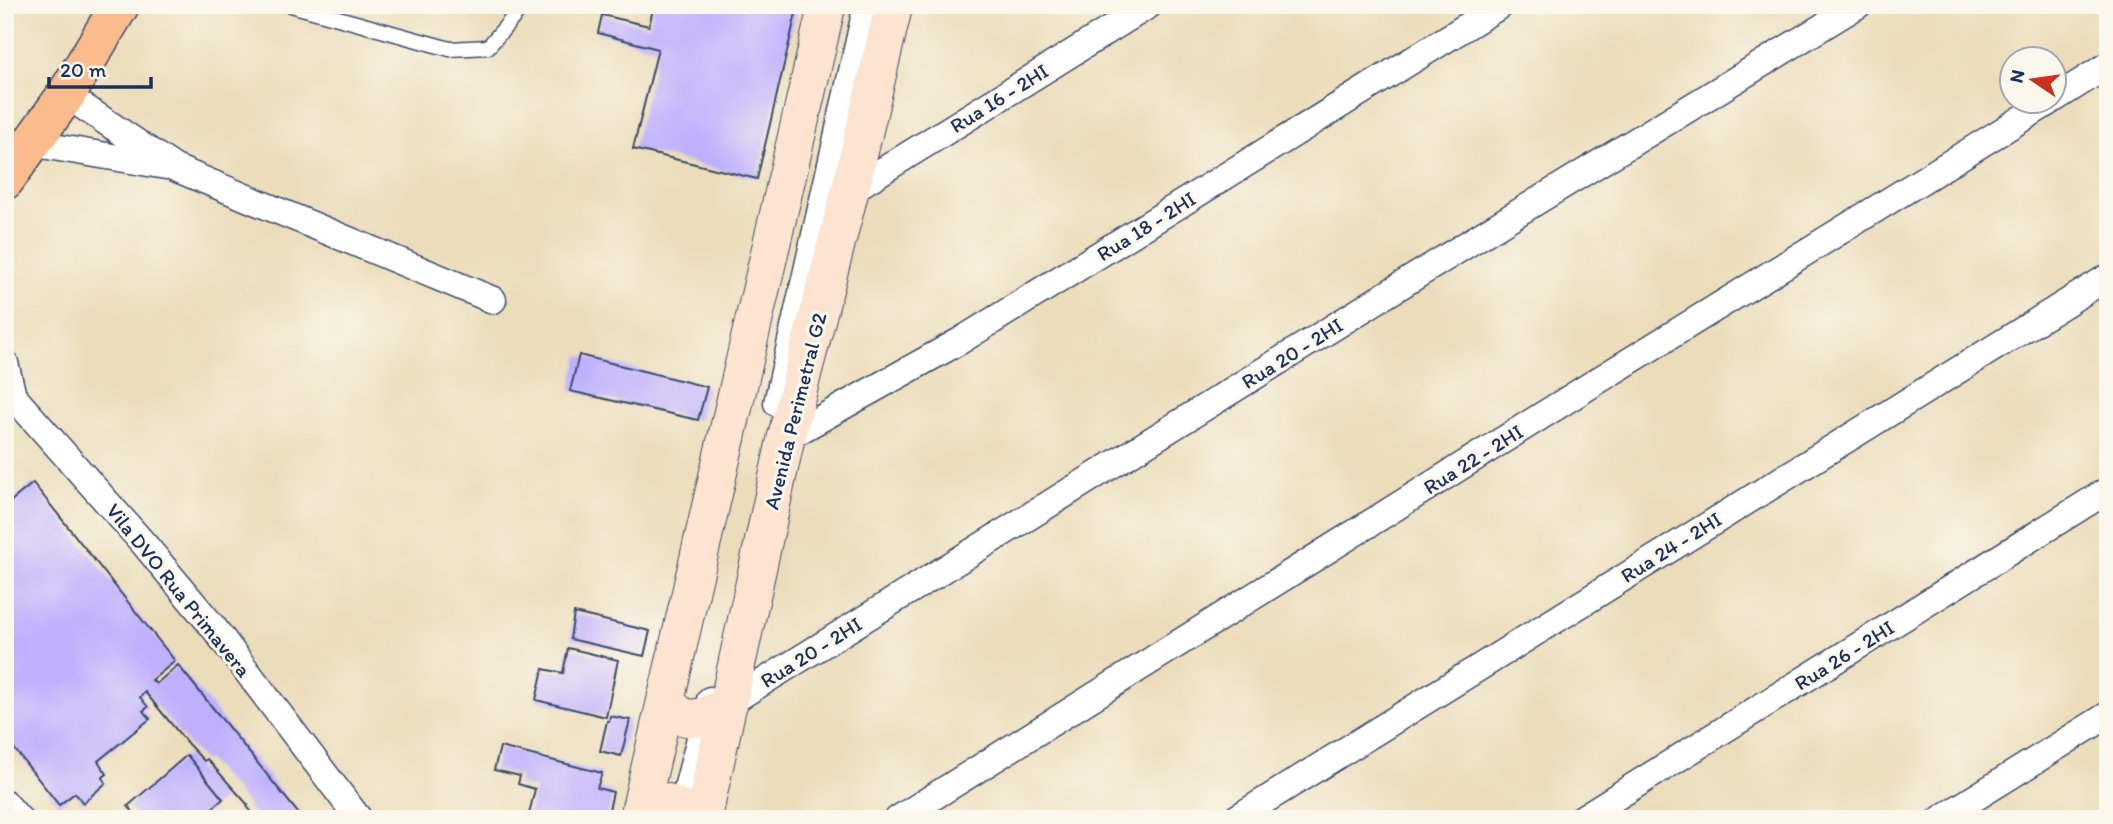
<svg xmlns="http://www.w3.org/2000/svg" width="2113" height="824" font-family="Itim,sans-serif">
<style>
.building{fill:#bfb0fd}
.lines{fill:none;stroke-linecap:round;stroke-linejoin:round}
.lane-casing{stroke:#3a496c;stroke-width:17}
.street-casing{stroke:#3a496c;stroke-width:29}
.secondary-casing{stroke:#3a496c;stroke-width:39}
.highway-casing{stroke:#3a496c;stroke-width:41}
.lane{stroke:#fff;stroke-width:14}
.street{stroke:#fff;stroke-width:26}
.secondary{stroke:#fde4d1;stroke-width:37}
.highway{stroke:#fbbb8c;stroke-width:38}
.labels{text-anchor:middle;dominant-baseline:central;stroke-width:6;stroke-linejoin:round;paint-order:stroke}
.street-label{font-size:21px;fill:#1b2f5e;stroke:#fbf7ec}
</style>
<rect width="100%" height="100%" fill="#fbf7ec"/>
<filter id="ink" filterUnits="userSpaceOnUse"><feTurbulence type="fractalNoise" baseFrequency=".0143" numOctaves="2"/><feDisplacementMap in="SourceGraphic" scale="14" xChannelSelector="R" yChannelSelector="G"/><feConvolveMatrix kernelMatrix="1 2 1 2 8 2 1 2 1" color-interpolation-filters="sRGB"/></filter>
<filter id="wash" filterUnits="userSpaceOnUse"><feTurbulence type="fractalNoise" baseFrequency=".00686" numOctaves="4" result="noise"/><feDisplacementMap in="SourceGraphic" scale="28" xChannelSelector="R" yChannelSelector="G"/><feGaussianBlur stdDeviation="1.57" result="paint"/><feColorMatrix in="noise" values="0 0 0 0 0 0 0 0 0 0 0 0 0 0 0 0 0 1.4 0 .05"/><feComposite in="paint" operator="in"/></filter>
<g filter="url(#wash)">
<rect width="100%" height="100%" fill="#ebddba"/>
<g id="blocks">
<path class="building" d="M 654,5 L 798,5 L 757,179 L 633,149 L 658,49 L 598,33 L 602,15 L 649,26 Z
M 579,355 L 707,387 L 698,420 L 570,391 Z
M 33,483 L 175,661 L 152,680 L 156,684 L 178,665 L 303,819 L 257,819 L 247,806 L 248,805 L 207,759 L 204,761 L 188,744 L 145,692 L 140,697 L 148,707 L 143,711 L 150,719 L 98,761 L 107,774 L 102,778 L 106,783 L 83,803 L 75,793 L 59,805 L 5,737 L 5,506 Z
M 574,613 L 650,631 L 644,656 L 570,639 Z
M 568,648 L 618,660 L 606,717 L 536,700 L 543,669 L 563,673 Z
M 610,716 L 630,720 L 621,756 L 600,751 L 607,721 L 609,721 Z
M 500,747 L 602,773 L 597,788 L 613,792 L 607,819 L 528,818 L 535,789 L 518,784 L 520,776 L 494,770 Z
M 187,755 L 223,799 L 200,819 L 139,819 L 128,806 Z"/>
</g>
</g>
<g filter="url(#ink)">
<use href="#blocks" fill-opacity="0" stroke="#3a496c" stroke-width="2"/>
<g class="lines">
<g class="lane-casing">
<path id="lane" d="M 291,5 L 450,49 L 488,47 L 524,5"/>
</g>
<g class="street-casing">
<path id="street" d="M 66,95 L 175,168 L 493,300
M 2054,99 L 2108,65
M 30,143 L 166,166
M 850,191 L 1149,5
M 5,363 L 13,396 L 144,544 L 214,628 L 359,819
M 777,403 L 867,5
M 786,438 L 960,341 L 1501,5
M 729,703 L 1490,230 L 1858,5
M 5,803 L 19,819
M 679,819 L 710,700
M 898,819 L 1594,383 L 2049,102
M 1235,819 L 2108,277
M 1581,819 L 2108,490
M 1941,819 L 2108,715"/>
</g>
<g class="secondary-casing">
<path id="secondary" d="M 666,697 C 681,730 704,718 729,703
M 641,806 C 660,797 677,801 688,819
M 638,819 L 827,5
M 703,819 L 786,438 L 850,191 L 894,5"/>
</g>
<g class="highway-casing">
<path id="highway" d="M 5,180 L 66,95 L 120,5"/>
</g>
<use href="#lane" class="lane"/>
<use href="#street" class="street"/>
<use href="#secondary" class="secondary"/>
<use href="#highway" class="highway"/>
</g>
</g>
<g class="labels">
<g class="street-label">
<text transform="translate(999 98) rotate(-32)">Rua 16 - 2HI</text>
<text transform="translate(1146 226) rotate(-32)">Rua 18 - 2HI</text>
<text transform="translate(1292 353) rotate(-32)">Rua 20 - 2HI</text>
<text transform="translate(795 411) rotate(-76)">Avenida Perimetral G2</text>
<text transform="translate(1473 459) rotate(-32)">Rua 22 - 2HI</text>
<text transform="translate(1671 547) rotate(-32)">Rua 24 - 2HI</text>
<text transform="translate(179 590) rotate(51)">Vila DVO Rua Primavera</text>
<text transform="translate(811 652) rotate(-32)">Rua 20 - 2HI</text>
<text transform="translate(1844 655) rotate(-32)">Rua 26 - 2HI</text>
</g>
</g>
<rect width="2113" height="824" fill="none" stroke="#fbf7ec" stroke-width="28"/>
<g transform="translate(2033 80) rotate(283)"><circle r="33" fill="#fbf7ec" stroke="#a1a7b3" stroke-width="2"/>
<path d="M0-5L12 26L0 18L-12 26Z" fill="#c8321e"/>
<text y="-10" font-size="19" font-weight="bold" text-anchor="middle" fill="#1b2f5e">N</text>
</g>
<path d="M49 77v10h102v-10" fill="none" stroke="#1b2f5e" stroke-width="3.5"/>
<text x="60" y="77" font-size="21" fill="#1b2f5e" stroke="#fbf7ec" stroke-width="5" paint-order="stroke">20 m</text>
</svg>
